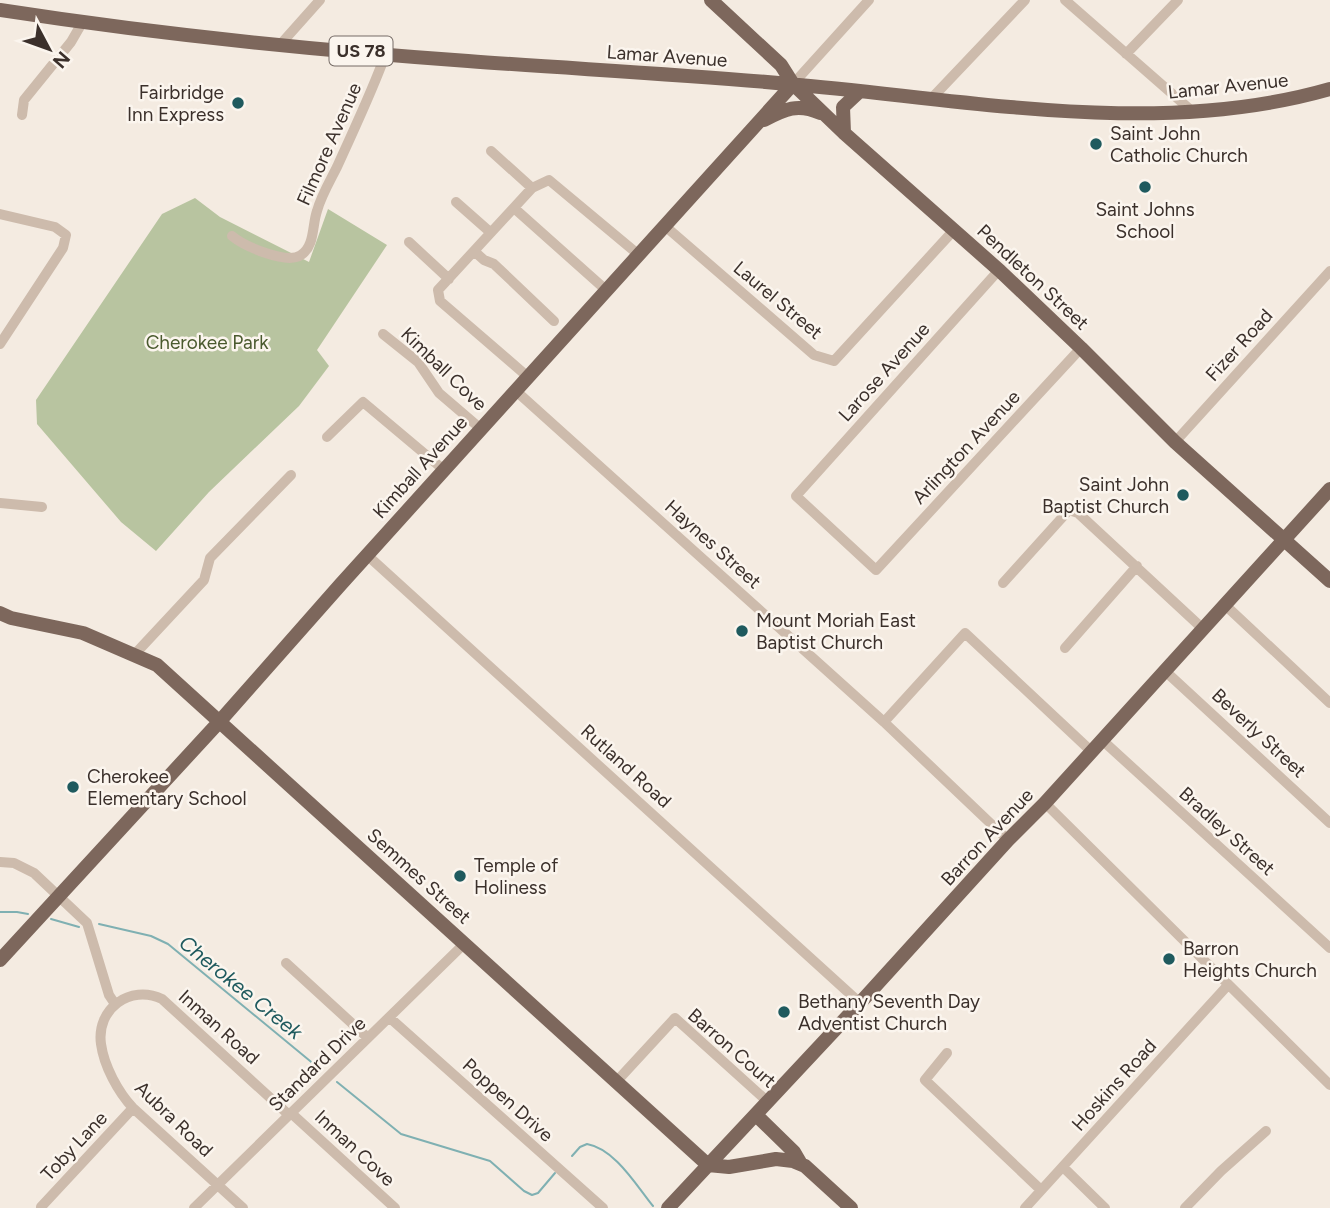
<svg xmlns="http://www.w3.org/2000/svg" width="1330" height="1208" font-family="Figtree,sans-serif">
<style>
.green{fill:#b8c4a0}
.lines{fill:none;stroke-linecap:round;stroke-linejoin:round}
.stream{stroke:#7fb0b2;stroke-width:2}
.minor{stroke:#cdbbac;stroke-width:10}
.major{stroke:#7d675c;stroke-width:14}
.poi-dot{fill:#1f5a5e;stroke:#fbf5ee;stroke-width:2.5}
.labels{text-anchor:middle;dominant-baseline:central;stroke-width:5;stroke-linejoin:round;paint-order:stroke}
.shield{fill:#fbf5ee;stroke:#756b66;stroke-width:2}
.shield-label{font-size:18px;font-weight:bold;fill:#3b302b}
.street-label{font-size:19px;fill:#3b302b;stroke:#fbf5ee}
.poi-label{font-size:19px;fill:#3b302b;stroke:#fbf5ee;text-anchor:start}
.park-label{font-size:19px;fill:#4a5a2e;stroke:#fbf5ee}
.water-label{font-size:21px;font-style:italic;fill:#1f5a5e;stroke:#fbf5ee}
</style>
<rect width="100%" height="100%" fill="#f4ebe1"/>
<path class="green" d="M 195,198 L 220,217 L 309,262 L 328,209 L 387,245 L 317,350 L 329,366 L 299,406 L 209,492 L 156,551 L 121,522 L 37,424 L 36,400 L 162,214 Z"/>
<g class="lines">
<path class="stream" d="M 0,912 L 17,912 L 28,914
M 51,919 L 79,927
M 99,924 L 151,936 L 168,944 L 321,1070
M 337,1082 L 401,1134 L 490,1161 L 524,1191 L 532,1195 L 538,1193 L 555,1173
M 572,1156 L 580,1147 L 587,1144 C 615,1149 636,1185 653,1206"/>
<path class="minor" d="M 1065,0 L 1193,112
M 279,46 L 320,0
M 1126,54 L 1178,0
M 793,84 L 869,0
M 931,99 L 1025,0
M 22,115 L 24,100 L 71,42 L 82,23
M 491,151 L 532,188
M 456,202 L 490,232
M 514,208 L 606,290
M 0,214 L 55,227 L 66,235 L 63,248 L 0,344
M 665,226 L 814,355 L 834,361 L 954,230
M 232,236 C 244,246 287,265 301,255 C 315,246 312,225 317,211 C 321,196 330,181 337,167 C 354,129 372,92 386,53
M 409,242 L 449,279
M 474,251 L 484,260 L 494,264 L 554,321
M 999,270 L 796,496 L 876,570 L 1081,348
M 383,334 L 418,362 L 439,393 L 481,429
M 528,377 L 440,301 L 438,290 L 532,188 L 549,180 L 639,255
M 516,391 L 884,722 L 1008,840
M 327,437 L 363,402 L 444,470
M 1175,442 L 1330,271
M 0,503 L 42,507
M 367,555 L 860,1003
M 1003,583 L 1069,510 L 1078,513 L 1202,628
M 1224,604 L 1330,703
M 1065,648 L 1137,566
M 135,654 L 204,580 L 210,558 L 291,475
M 1164,670 L 1330,823
M 884,722 L 965,633 L 1091,751
M 1101,739 L 1330,948
M 1045,803 L 1330,1085
M 0,862 L 14,863 L 34,873 L 87,923 L 109,995 L 115,1004
M 286,963 L 368,1038
M 390,1018 L 603,1208
M 947,1053 L 925,1080 L 1041,1190
M 616,1082 L 675,1018 L 768,1102
M 291,1113 L 395,1208
M 1063,1167 L 1105,1208
M 41,1207 L 133,1108
M 194,1208 L 464,944
M 243,1208 L 133,1108 C 118,1092 104,1066 101,1044 C 96,1009 130,984 162,999 L 289,1115
M 1025,1208 L 1228,985
M 1185,1208 L 1221,1171 L 1266,1131"/>
<path class="major" d="M 711,0 L 781,65 L 793,84 L 844,133 L 1000,271 L 1081,348 L 1175,442 L 1330,581
M 0,10 C 155,34 311,50 468,61 C 575,69 682,74 789,84 C 966,99 1156,139 1330,89
M 764,120 C 785,109 798,103 820,113
M 844,133 L 843,107 L 859,92
M 0,613 L 11,618 L 83,633 L 157,665 L 708,1165 L 729,1167 L 776,1159 L 793,1161 L 805,1166 L 851,1208
M 0,960 L 220,721 L 341,584 L 793,84
M 756,1115 L 794,1152 L 801,1164
M 668,1208 L 860,1003 L 1008,840 L 1045,803 L 1330,489"/>
</g>
<g class="poi-dot">
<circle cx="238" cy="103" r="7"/>
<circle cx="1096" cy="144" r="7"/>
<circle cx="1145" cy="187" r="7"/>
<circle cx="1183" cy="495" r="7"/>
<circle cx="742" cy="631" r="7"/>
<circle cx="73" cy="787" r="7"/>
<circle cx="460" cy="876" r="7"/>
<circle cx="1169" cy="959" r="7"/>
<circle cx="784" cy="1012" r="7"/>
</g>
<g class="labels">
<rect class="shield" x="329.5" y="36.5" width="63" height="29" rx="5"/>
<g class="shield-label">
<text x="361" y="51">US 78</text>
</g>
<g class="street-label">
<text transform="translate(667 56) rotate(4)">Lamar Avenue</text>
<text transform="translate(1228 86) rotate(-6)">Lamar Avenue</text>
<text transform="translate(329 144) rotate(-66)">Filmore Avenue</text>
<text transform="translate(1033 277) rotate(43)">Pendleton Street</text>
<text transform="translate(778 300) rotate(40)">Laurel Street</text>
<text transform="translate(1239 345) rotate(-48)">Fizer Road</text>
<text transform="translate(444 369) rotate(44)">Kimball Cove</text>
<text transform="translate(884 372) rotate(-48)">Larose Avenue</text>
<text transform="translate(966 447) rotate(-47)">Arlington Avenue</text>
<text transform="translate(420 467) rotate(-48)">Kimball Avenue</text>
<text transform="translate(713 544) rotate(42)">Haynes Street</text>
<text transform="translate(1259 733) rotate(43)">Beverly Street</text>
<text transform="translate(626 766) rotate(42)">Rutland Road</text>
<text transform="translate(1227 831) rotate(42)">Bradley Street</text>
<text transform="translate(987 837) rotate(-47)">Barron Avenue</text>
<text transform="translate(419 876) rotate(42)">Semmes Street</text>
<text transform="translate(219 1027) rotate(42)">Inman Road</text>
<text transform="translate(732 1048) rotate(41)">Barron Court</text>
<text transform="translate(317 1064) rotate(-44)">Standard Drive</text>
<text transform="translate(1114 1085) rotate(-48)">Hoskins Road</text>
<text transform="translate(508 1100) rotate(42)">Poppen Drive</text>
<text transform="translate(174 1119) rotate(44)">Aubra Road</text>
<text transform="translate(74 1146) rotate(-47)">Toby Lane</text>
<text transform="translate(355 1148) rotate(43)">Inman Cove</text>
</g>
<g class="poi-label">
<text x="224" y="92" text-anchor="end">Fairbridge<tspan x="224" dy="22">Inn Express</tspan></text>
<text x="1110" y="133">Saint John<tspan x="1110" dy="22">Catholic Church</tspan></text>
<text x="1145" y="209" text-anchor="middle">Saint Johns<tspan x="1145" dy="22">School</tspan></text>
<text x="1169" y="484" text-anchor="end">Saint John<tspan x="1169" dy="22">Baptist Church</tspan></text>
<text x="756" y="620">Mount Moriah East<tspan x="756" dy="22">Baptist Church</tspan></text>
<text x="87" y="776">Cherokee<tspan x="87" dy="22">Elementary School</tspan></text>
<text x="474" y="865">Temple of<tspan x="474" dy="22">Holiness</tspan></text>
<text x="1183" y="948">Barron<tspan x="1183" dy="22">Heights Church</tspan></text>
<text x="798" y="1001">Bethany Seventh Day<tspan x="798" dy="22">Adventist Church</tspan></text>
</g>
<g class="park-label">
<text x="207" y="342">Cherokee Park</text>
</g>
<g class="water-label">
<text transform="translate(241 987) rotate(39)">Cherokee Creek</text>
</g>
</g>
<g transform="translate(49 49) rotate(131)" stroke="#fbf5ee" stroke-width="5" paint-order="stroke">
<path d="M0-5L12 26L0 18L-12 26Z" fill="#3b302b"/>
<text y="-10" font-size="19" font-weight="bold" text-anchor="middle" fill="#3b302b">N</text>
</g>
</svg>
